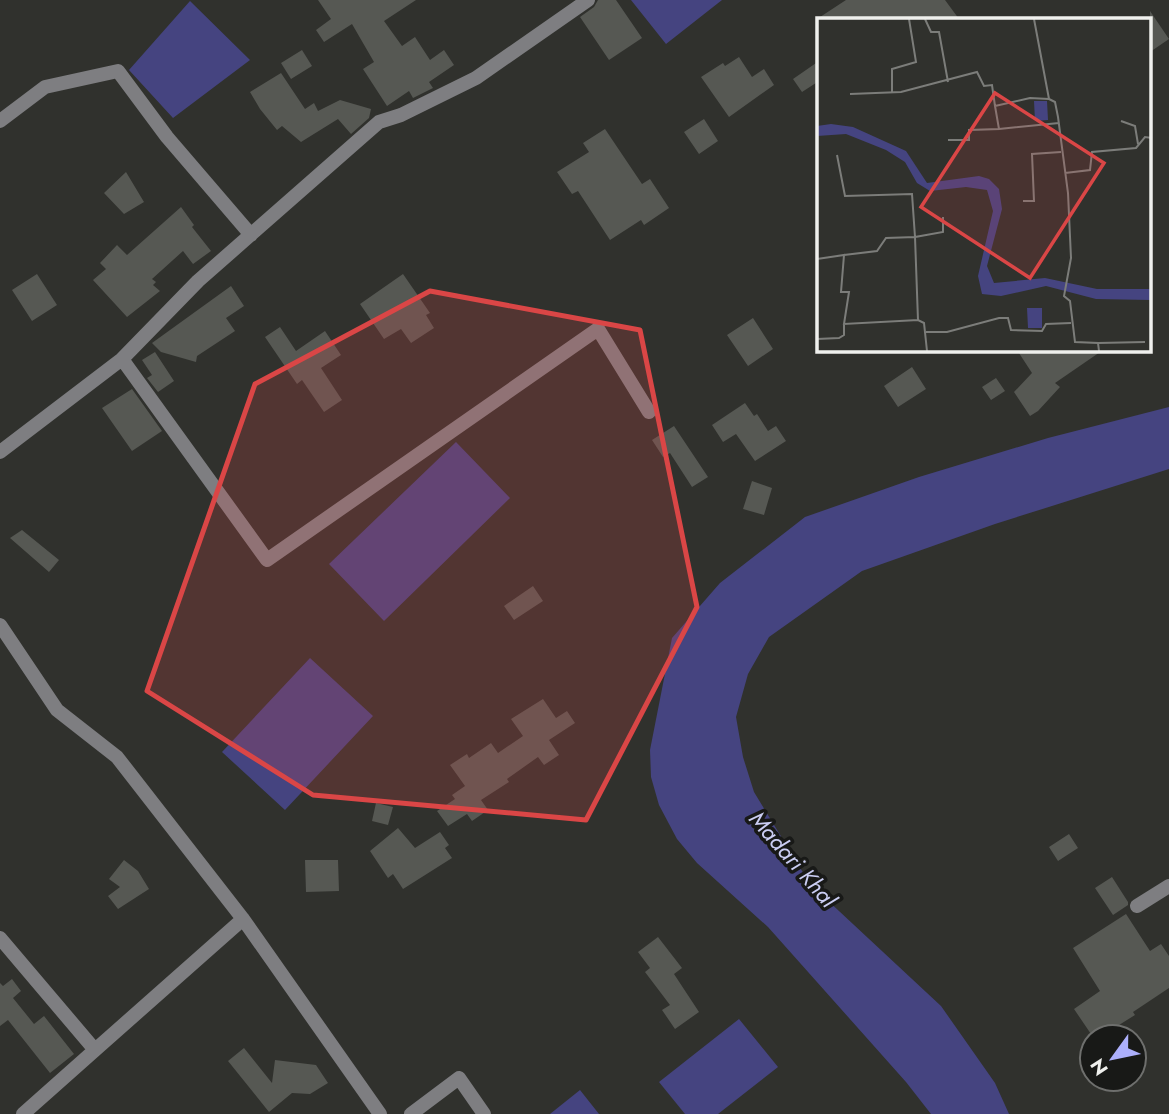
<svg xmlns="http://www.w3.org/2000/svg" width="1169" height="1114" font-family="Jost,sans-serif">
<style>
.water{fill:#454480}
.building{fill:#565853}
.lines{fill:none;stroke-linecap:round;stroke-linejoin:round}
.street{stroke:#7e7e81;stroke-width:14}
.marked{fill:#da4646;fill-opacity:0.2;stroke:#da4646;stroke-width:5;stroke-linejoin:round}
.labels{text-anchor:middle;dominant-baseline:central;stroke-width:7;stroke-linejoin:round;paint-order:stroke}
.water-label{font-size:23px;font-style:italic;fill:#cbcef3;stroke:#181917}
.inset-road{fill:none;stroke:#7c7d7a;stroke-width:2}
.view{fill:#da4646;fill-opacity:0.15;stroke:#da4646;stroke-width:3.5}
.inset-edge{fill:none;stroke:#eff0ed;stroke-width:3.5}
</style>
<rect width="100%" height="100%" fill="#30312d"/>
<path class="water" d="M 631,0 L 722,0 L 666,44 Z
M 190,1 L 250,60 L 173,118 L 129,70 Z
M 1169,407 L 1169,469 L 995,524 L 862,571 L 769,637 L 748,674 L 736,717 L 743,757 L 754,792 L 810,884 L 941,1006 L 995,1083 L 1009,1114 L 931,1114 L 906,1082 L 768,927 L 697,863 L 677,839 L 659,805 L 651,777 L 650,750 L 672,638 L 720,583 L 805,517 L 919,477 L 1048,438 Z
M 456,442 L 510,498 L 384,621 L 329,564 Z
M 310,658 L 373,716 L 285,810 L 222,752 Z
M 739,1019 L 778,1067 L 718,1114 L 685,1114 L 659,1082 Z
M 580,1090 L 599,1114 L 550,1114 Z"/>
<path class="building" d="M 318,0 L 416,0 L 384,21 L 402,46 L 415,37 L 430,60 L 444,50 L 454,65 L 429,82 L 433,88 L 413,98 L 409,91 L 387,106 L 363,69 L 374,62 L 352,24 L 324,42 L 316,30 L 331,19 Z
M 598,0 L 616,0 L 642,38 L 609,60 L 580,17 L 594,7 Z
M 846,0 L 945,0 L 959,19 L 817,19 Z
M 1150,11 L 1169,39 L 1150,52 Z
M 302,50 L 312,66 L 291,79 L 281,63 Z
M 739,57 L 752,77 L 764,69 L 774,85 L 729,117 L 701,77 L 723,63 L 725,66 Z
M 819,61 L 819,81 L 802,92 L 793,79 Z
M 281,73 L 305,109 L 314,103 L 318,111 L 340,100 L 371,109 L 369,118 L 351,134 L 338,119 L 301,142 L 282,126 L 277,130 L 260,109 L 250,92 Z
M 704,119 L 718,141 L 699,154 L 684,132 Z
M 605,129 L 642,184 L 650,179 L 669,208 L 644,225 L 641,220 L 610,240 L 578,191 L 572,194 L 557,172 L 589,152 L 583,143 Z
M 126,172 L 144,202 L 124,214 L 104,193 Z
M 181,207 L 194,225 L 192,227 L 211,251 L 193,264 L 183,251 L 152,279 L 156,282 L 153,285 L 160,291 L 127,317 L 93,280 L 106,269 L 100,263 L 117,245 L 127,255 Z
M 37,274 L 57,305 L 32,321 L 12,290 Z
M 403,274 L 430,313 L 426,315 L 434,328 L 411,343 L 401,329 L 384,339 L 360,304 Z
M 231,286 L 244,306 L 226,318 L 235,331 L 197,356 L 196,362 L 161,352 L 152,343 Z
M 753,318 L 773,349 L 748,366 L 727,335 Z
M 280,327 L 296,351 L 325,331 L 341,355 L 321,368 L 342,400 L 324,412 L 302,380 L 297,384 L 265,337 Z
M 1017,350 L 1103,350 L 1055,383 L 1060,387 L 1038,411 L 1030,416 L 1014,392 L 1032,373 Z
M 155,352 L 174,381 L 158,392 L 147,378 L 152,375 L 142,360 Z
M 912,367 L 926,389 L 898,407 L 884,386 Z
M 996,378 L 1005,391 L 991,400 L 982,387 Z
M 132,389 L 162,431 L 132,451 L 102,408 Z
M 745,403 L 754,416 L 757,414 L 768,431 L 776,426 L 786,441 L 755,461 L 736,434 L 723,442 L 712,425 Z
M 674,426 L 708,477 L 692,487 L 670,453 L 663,457 L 652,440 Z
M 752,481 L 772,488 L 764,515 L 743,509 Z
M 22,530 L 59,560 L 49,572 L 10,538 Z
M 533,586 L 543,601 L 514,620 L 504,606 Z
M 543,699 L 556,718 L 567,711 L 575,723 L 549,740 L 559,755 L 544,765 L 538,757 L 507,779 L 509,782 L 481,800 L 488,810 L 472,821 L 467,814 L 448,826 L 437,811 L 455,799 L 452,795 L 465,786 L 450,765 L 467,754 L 469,758 L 491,743 L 498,753 L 523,736 L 511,719 Z
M 376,803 L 393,807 L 388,825 L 372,821 Z
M 398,828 L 415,848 L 440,832 L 449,845 L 445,848 L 452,858 L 403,889 L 393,874 L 388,878 L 370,851 Z
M 1069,834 L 1078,848 L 1058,861 L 1049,847 Z
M 124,860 L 138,871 L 149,889 L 118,909 L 108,896 L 120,887 L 109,879 Z
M 305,860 L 338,860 L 339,891 L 306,892 Z
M 1112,877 L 1128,902 L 1128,905 L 1113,915 L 1095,888 Z
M 1126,914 L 1150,951 L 1161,944 L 1169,956 L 1169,988 L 1133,1012 L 1135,1015 L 1111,1030 L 1116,1037 L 1093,1037 L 1074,1009 L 1100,991 L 1073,948 Z
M 658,937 L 682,968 L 674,974 L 699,1012 L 675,1029 L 662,1010 L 670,1005 L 645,972 L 650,968 L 638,952 Z
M 12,979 L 21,991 L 13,998 L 34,1024 L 44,1016 L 74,1054 L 50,1073 L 8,1020 L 0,1026 L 0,983 L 3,986 Z
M 244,1048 L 272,1083 L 275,1060 L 316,1065 L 328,1083 L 310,1094 L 292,1093 L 269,1112 L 228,1061 Z"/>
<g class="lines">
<path class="street" d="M 0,121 L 45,87 L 118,71 L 167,137 L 251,235
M 122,359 L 267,560 L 598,329 L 649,412
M 0,452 L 122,359 L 198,281 L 379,122 L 401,115 L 476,78 L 588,0
M 0,625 L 57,710 L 117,757 L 243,919
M 1137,906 L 1169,886
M 0,938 L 95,1050 L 23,1114
M 95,1050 L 243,919 L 380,1114
M 411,1114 L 459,1078 L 484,1114"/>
</g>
<path class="marked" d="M 430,291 L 640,330 L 697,607 L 586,820 L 313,795 L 147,691 L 255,384 Z"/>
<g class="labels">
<g class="water-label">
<text transform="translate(793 859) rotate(49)">Madari Khal</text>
</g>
</g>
<g transform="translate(817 18)">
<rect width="334" height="334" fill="#30312d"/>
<path d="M 217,83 L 230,83 L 231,102 L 218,103 ZM 14,106 L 36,109 L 89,133 L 110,165 L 162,158 L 172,161 L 182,171 L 185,191 L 170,248 L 177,265 L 228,260 L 280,271 L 334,271 L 334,282 L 279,281 L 229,268 L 184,278 L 165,276 L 161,258 L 176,193 L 170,172 L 149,169 L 113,173 L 100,165 L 88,144 L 69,132 L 29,116 L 0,118 L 0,108 ZM 210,290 L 225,290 L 225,310 L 211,310 Z" fill="#454480"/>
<path class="inset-road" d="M 108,1 L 114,14 L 122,14 L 131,64M 217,1 L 232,81 L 238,84 L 241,99 L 251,175 L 254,240 L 247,278 L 253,283 L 258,324 L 281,325 L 282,333M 75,74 L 75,51 L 99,44 L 92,1M 33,76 L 84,74 L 160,54 L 167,68 L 175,67 L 178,88 L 213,80 L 232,81M 304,103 L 318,108 L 321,126M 182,111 L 242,105M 131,122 L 152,122 L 152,112 L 182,111 L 178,88M 20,137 L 28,178 L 95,176 L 98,219 L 126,214 L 126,199M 248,155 L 273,152 L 275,134 L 319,130 L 328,119 L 335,120M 206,183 L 217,183 L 215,136 L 244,134M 27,237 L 60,233 L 69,220 L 98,219 L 101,302M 0,241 L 27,237 L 24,274 L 32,274 L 27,306 L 101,302 L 107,305 L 110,333M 109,314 L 130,314 L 182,300 L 191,300 L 194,312 L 225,313 L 229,306 L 254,305M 0,321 L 22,320 L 27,317 L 27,306M 281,325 L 328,324"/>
<path class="view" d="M 178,75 L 287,145 L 213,260 L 104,189 Z"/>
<rect width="334" height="334" class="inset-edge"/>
</g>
<g transform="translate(1113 1058) rotate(237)"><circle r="33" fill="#181917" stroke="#6e6f6d" stroke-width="2"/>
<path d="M0-5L12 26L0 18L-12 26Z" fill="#acaffb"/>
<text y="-10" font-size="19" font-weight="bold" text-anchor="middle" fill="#eff0ed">N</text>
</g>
</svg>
